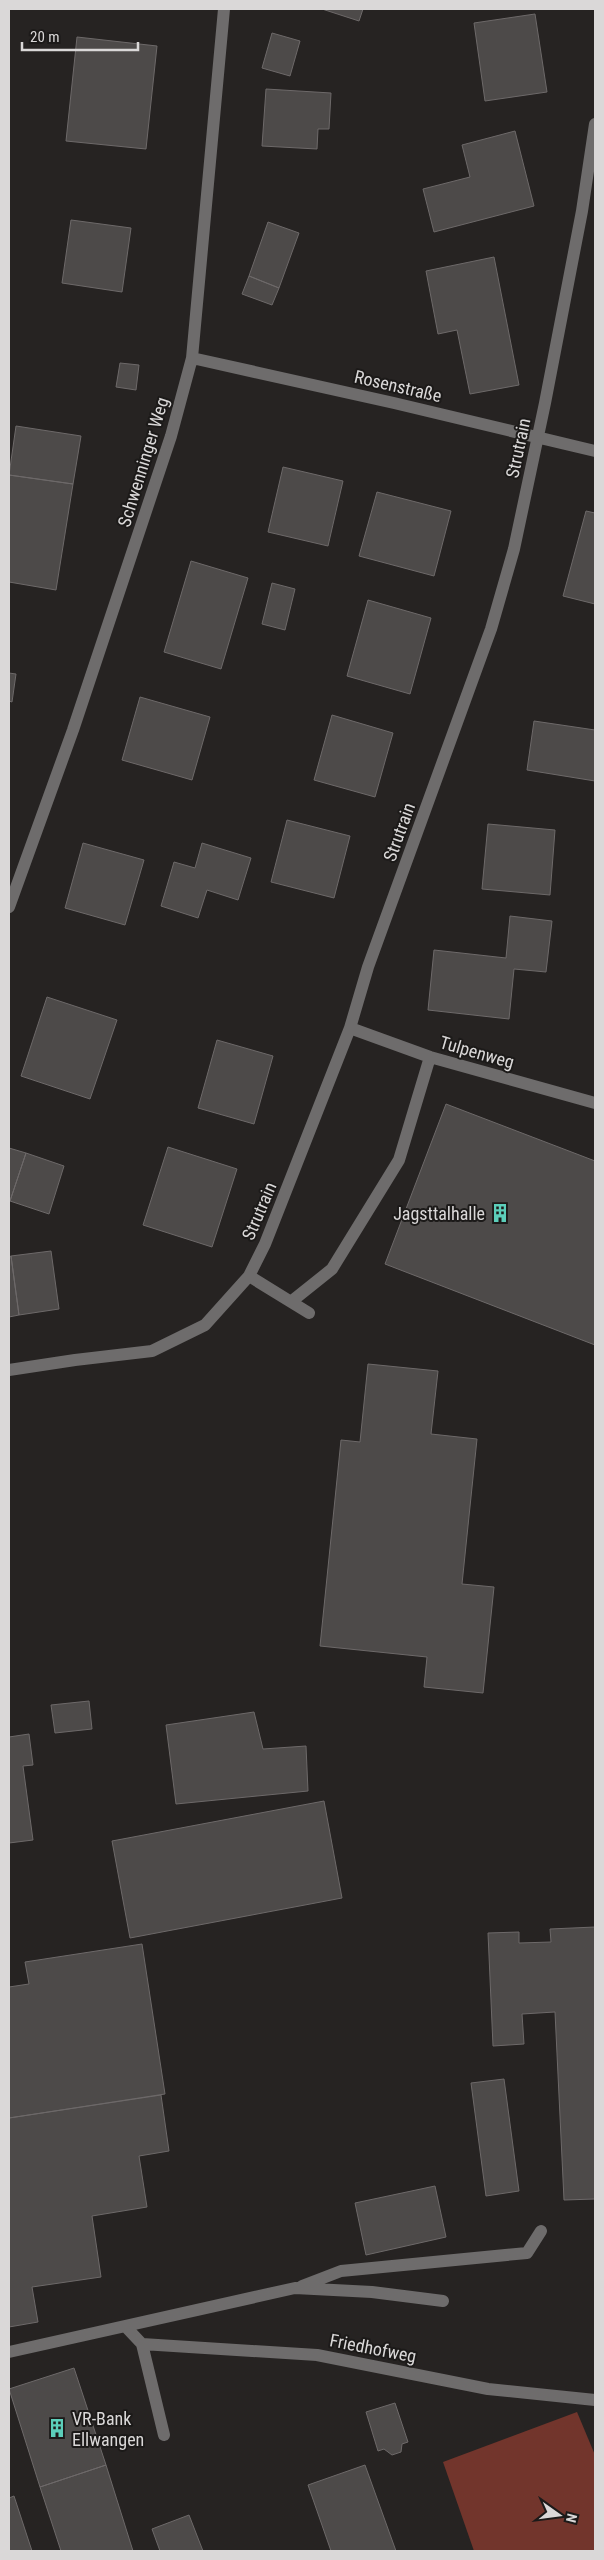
<svg xmlns="http://www.w3.org/2000/svg" width="604" height="2560" font-family="'Roboto Condensed',sans-serif">
<style>
.green{fill:#72352c}
.building{fill:#4d4a49;stroke:#6d6969}
.lines{fill:none;stroke-linecap:round;stroke-linejoin:round}
.minor{stroke:#6e6c6c;stroke-width:12}
.labels{text-anchor:middle;dominant-baseline:central;stroke-width:4;stroke-linejoin:round;paint-order:stroke}
.street-label{font-size:18px;fill:#dad8d8;stroke:#1c1a19}
.poi-label{font-size:18px;fill:#dad8d8;stroke:#1c1a19;text-anchor:end}
</style>
<rect width="100%" height="100%" fill="#262322"/>
<path class="green" d="M 577,2412 L 595,2455 L 595,2551 L 474,2551 L 443,2462 Z"/>
<path class="building" d="M 322,9 L 363,9 L 359,21 Z
M 535,14 L 547,92 L 485,101 L 474,23 Z
M 272,33 L 300,41 L 290,76 L 262,68 Z
M 77,37 L 157,46 L 146,149 L 66,141 Z
M 266,89 L 331,93 L 329,129 L 318,129 L 317,149 L 262,146 Z
M 515,131 L 534,206 L 434,232 L 423,189 L 470,177 L 462,145 Z
M 71,220 L 131,228 L 122,292 L 62,283 Z
M 268,222 L 299,233 L 279,288 L 249,276 Z
M 494,257 L 519,385 L 470,394 L 457,330 L 438,334 L 426,271 Z
M 249,276 L 279,288 L 272,305 L 242,294 Z
M 120,363 L 139,365 L 136,390 L 116,387 Z
M 16,426 L 81,436 L 73,484 L 9,475 Z
M 283,467 L 343,481 L 328,546 L 268,532 Z
M 9,475 L 73,484 L 56,590 L 9,582 Z
M 377,492 L 451,511 L 434,576 L 359,556 Z
M 586,511 L 595,513 L 595,604 L 563,596 Z
M 191,561 L 248,578 L 221,669 L 164,652 Z
M 272,583 L 295,589 L 285,630 L 262,624 Z
M 368,600 L 431,618 L 410,694 L 347,676 Z
M 9,673 L 16,674 L 12,702 L 9,701 Z
M 140,697 L 210,717 L 192,780 L 122,760 Z
M 332,715 L 393,733 L 375,797 L 314,780 Z
M 534,721 L 595,730 L 595,781 L 527,770 Z
M 287,820 L 350,836 L 334,898 L 271,882 Z
M 488,824 L 555,830 L 550,895 L 482,889 Z
M 83,843 L 144,860 L 125,925 L 65,908 Z
M 202,843 L 251,858 L 238,900 L 207,890 L 198,918 L 161,906 L 174,862 L 195,868 Z
M 510,916 L 552,921 L 546,972 L 514,969 L 509,1019 L 428,1010 L 434,950 L 506,958 Z
M 47,997 L 117,1020 L 90,1099 L 21,1076 Z
M 217,1040 L 273,1056 L 254,1124 L 198,1108 Z
M 446,1104 L 595,1161 L 595,1345 L 385,1264 Z
M 168,1147 L 237,1169 L 212,1247 L 143,1225 Z
M 9,1148 L 26,1153 L 10,1201 L 9,1200 Z
M 26,1153 L 64,1166 L 49,1214 L 10,1201 Z
M 51,1251 L 59,1309 L 19,1315 L 11,1256 Z
M 11,1256 L 19,1315 L 9,1317 L 9,1257 Z
M 368,1364 L 438,1371 L 431,1434 L 477,1439 L 462,1584 L 494,1587 L 483,1693 L 424,1687 L 427,1657 L 320,1646 L 341,1440 L 360,1442 Z
M 89,1701 L 92,1729 L 55,1733 L 51,1705 Z
M 254,1712 L 263,1749 L 306,1746 L 308,1791 L 176,1804 L 166,1725 Z
M 29,1734 L 33,1765 L 23,1766 L 33,1840 L 9,1843 L 9,1737 Z
M 324,1801 L 342,1898 L 130,1938 L 112,1841 Z
M 595,1927 L 595,2199 L 564,2200 L 555,2012 L 522,2014 L 524,2044 L 493,2046 L 488,1933 L 519,1932 L 519,1943 L 551,1942 L 550,1929 Z
M 142,1944 L 165,2094 L 9,2118 L 9,1987 L 29,1984 L 25,1962 Z
M 504,2079 L 519,2191 L 486,2196 L 471,2083 Z
M 161,2095 L 169,2151 L 139,2156 L 147,2207 L 92,2216 L 101,2277 L 32,2287 L 38,2322 L 9,2327 L 9,2118 Z
M 435,2186 L 446,2237 L 366,2255 L 355,2203 Z
M 74,2368 L 106,2465 L 40,2487 L 9,2389 Z
M 395,2403 L 408,2442 L 402,2444 L 401,2452 L 392,2455 L 384,2449 L 378,2451 L 366,2412 Z
M 106,2465 L 133,2551 L 61,2551 L 40,2487 Z
M 365,2465 L 396,2551 L 331,2551 L 308,2485 Z
M 14,2496 L 32,2551 L 9,2551 L 9,2498 Z
M 189,2515 L 203,2551 L 160,2551 L 152,2529 Z"/>
<g class="lines">
<path class="minor" d="M 192,358 L 394,403 L 595,451
M 9,907 L 73,730 L 171,436 L 192,358 L 224,9
M 350,1028 L 430,1057 L 595,1103
M 249,1276 L 309,1313
M 292,1301 L 332,1269 L 399,1160 L 430,1057
M 9,1370 L 75,1360 L 152,1351 L 205,1325 L 249,1276 L 265,1244 L 350,1028 L 368,967 L 491,629 L 514,549 L 545,403 L 582,211 L 595,124
M 302,2286 L 341,2271 L 527,2253 L 541,2231
M 125,2326 L 142,2344 L 164,2435
M 142,2344 L 317,2355 L 488,2389 L 595,2400
M 9,2352 L 295,2288 L 372,2292 L 443,2301"/>
</g>
<defs>
<g id="building-bare" transform="scale(1.5)"><path d="M-4-6H4V6H1V3H-1V6H-4ZM-2.5-4.3h1.7v1.8h-1.7ZM.8-4.3h1.7v1.8H.8ZM-2.5-1h1.7V.8h-1.7ZM.8-1h1.7V.8H.8Z" fill="#5cceba" stroke="#1c1a19" stroke-width="2.5" paint-order="stroke"/></g>
</defs>
<g fill-rule="evenodd">
<use href="#building-bare" x="500" y="1213"/>
<use href="#building-bare" x="57" y="2428"/>
</g>
<g class="labels">
<g class="street-label">
<text transform="translate(398 386) rotate(13)">Rosenstraße</text>
<text transform="translate(518 448) rotate(-78)">Strutrain</text>
<text transform="translate(143 462) rotate(-73)">Schwenninger Weg</text>
<text transform="translate(399 832) rotate(-70)">Strutrain</text>
<text transform="translate(477 1052) rotate(16)">Tulpenweg</text>
<text transform="translate(259 1211) rotate(-67)">Strutrain</text>
<text transform="translate(373 2348) rotate(11)">Friedhofweg</text>
</g>
<g class="poi-label">
<text x="485" y="1213">Jagsttalhalle</text>
<text x="72" y="2418" text-anchor="start">VR-Bank<tspan x="72" dy="21">Ellwangen</tspan></text>
</g>
</g>
<rect width="604" height="2560" fill="none" stroke="#dad8d8" stroke-width="20"/>
<g transform="translate(559 2515) rotate(104)" stroke="#1c1a19" stroke-width="4" paint-order="stroke">
<path d="M0-4L9 19L0 12L-9 19Z" fill="#dad8d8"/>
<text y="-8" font-size="14" font-weight="bold" text-anchor="middle" fill="#dad8d8">N</text>
</g>
<path d="M22 42v8h116v-8" fill="none" stroke="#dad8d8" stroke-width="2.5"/>
<text x="30" y="42" font-size="15" fill="#dad8d8" stroke="#1c1a19" stroke-width="4" paint-order="stroke">20 m</text>
</svg>
